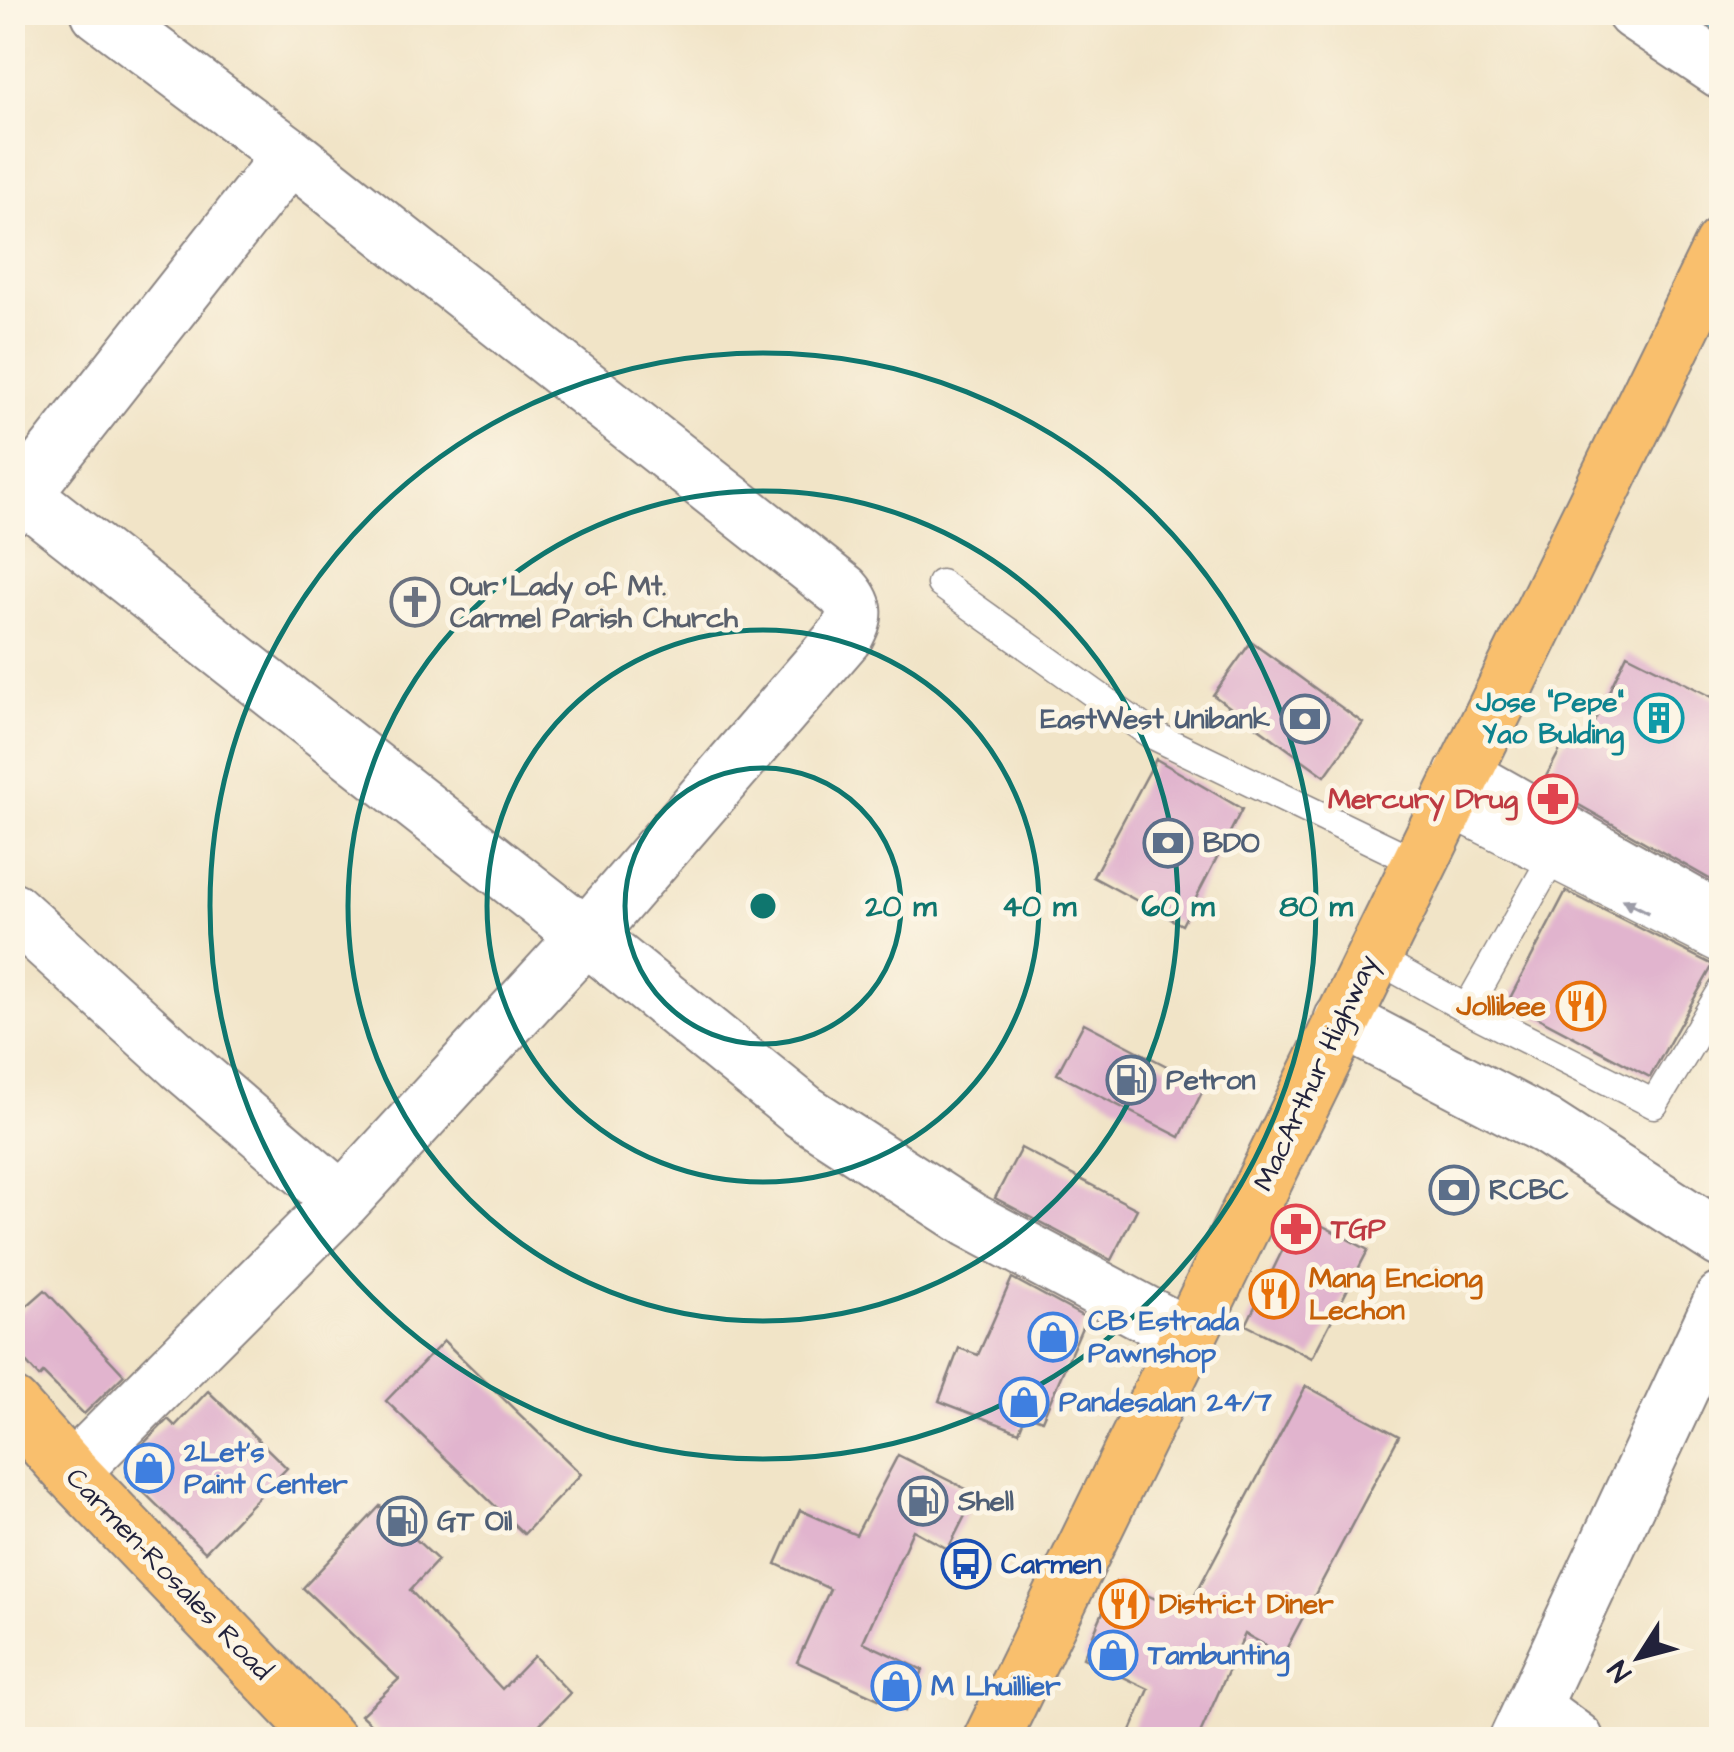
<svg xmlns="http://www.w3.org/2000/svg" width="1734" height="1752" font-family="'Architects Daughter',sans-serif">
<style>
.lines{fill:none;stroke-linecap:round;stroke-linejoin:round}
.stream{stroke:#61bbdf;stroke-width:14}
.building{fill:#e1b4ce}
.lane-casing{stroke:#8a8381;stroke-width:31}
.street-casing{stroke:#8a8381;stroke-width:59}
.highway-casing{stroke:#8a8381;stroke-width:59}
.lane{stroke:#fff;stroke-width:28}
.street{stroke:#fff;stroke-width:55}
.highway{stroke:#f9bf6d;stroke-width:55}
.oneway{fill:#9c9ca7}
.ring{fill:none;stroke:#0f766e;stroke-width:5}
.labels{text-anchor:middle;dominant-baseline:central;stroke-width:10;stroke-linejoin:round;paint-order:stroke}
.worship-label{font-size:28px;font-weight:bold;fill:#5b616d;stroke:#fcf5e5;text-anchor:start}
.culture-label{font-size:28px;font-weight:bold;fill:#0d838f;stroke:#fcf5e5;text-anchor:end}
.service-label{font-size:28px;font-weight:bold;fill:#4e5e75;stroke:#fcf5e5;text-anchor:start}
.health-label{font-size:28px;font-weight:bold;fill:#be3a42;stroke:#fcf5e5;text-anchor:end}
.food-label{font-size:28px;font-weight:bold;fill:#c56008;stroke:#fcf5e5;text-anchor:start}
.street-label{font-size:28px;fill:#22223b;stroke:#fcf5e5}
.shop-label{font-size:28px;font-weight:bold;fill:#366cbe;stroke:#fcf5e5;text-anchor:start}
.transit-label{font-size:28px;font-weight:bold;fill:#164399;stroke:#fcf5e5;text-anchor:start}
.centre{fill:#0f766e;stroke:#fcf5e5;stroke-width:5}
.ring-label{font-size:30px;text-anchor:middle;font-weight:bold;fill:#0f766e;stroke:#fcf5e5;stroke-width:10;stroke-linejoin:round;paint-order:stroke}
</style>
<rect width="100%" height="100%" fill="#fcf5e5"/>
<filter id="ink" filterUnits="userSpaceOnUse"><feTurbulence type="fractalNoise" baseFrequency=".01" numOctaves="2"/><feDisplacementMap in="SourceGraphic" scale="20" xChannelSelector="R" yChannelSelector="G"/><feConvolveMatrix kernelMatrix="1 2 1 2 8 2 1 2 1" color-interpolation-filters="sRGB"/></filter>
<filter id="wash" filterUnits="userSpaceOnUse"><feTurbulence type="fractalNoise" baseFrequency=".0048" numOctaves="4" result="noise"/><feDisplacementMap in="SourceGraphic" scale="40" xChannelSelector="R" yChannelSelector="G"/><feGaussianBlur stdDeviation="2.25" result="paint"/><feColorMatrix in="noise" values="0 0 0 0 0 0 0 0 0 0 0 0 0 0 0 0 0 1.4 0 .05"/><feComposite in="paint" operator="in"/></filter>
<g filter="url(#wash)">
<rect width="100%" height="100%" fill="#f1e4c7"/>
<g class="lines">
<path class="stream" d="M 1692,12 L 1722,34"/>
</g>
<g id="blocks">
<path class="building" d="M 1251,642 L 1363,723 L 1325,776 L 1213,695 Z
M 1627,654 L 1722,702 L 1722,886 L 1542,784 L 1568,735 L 1584,743 Z
M 1156,759 L 1242,809 L 1182,925 L 1093,877 Z
M 1566,891 L 1713,965 L 1650,1077 L 1508,1002 Z
M 1084,1023 L 1205,1086 L 1180,1137 L 1057,1074 Z
M 1021,1148 L 1137,1209 L 1111,1260 L 995,1198 Z
M 1295,1211 L 1368,1250 L 1312,1358 L 1246,1325 L 1283,1249 L 1277,1245 Z
M 1012,1278 L 1086,1318 L 1042,1420 L 1026,1414 L 1019,1432 L 939,1401 L 959,1348 L 978,1355 Z
M 45,1290 L 124,1375 L 84,1414 L 43,1373 L 39,1377 L 12,1346 L 12,1319 Z
M 444,1341 L 581,1474 L 524,1534 L 386,1401 Z
M 1306,1386 L 1399,1436 L 1283,1655 L 1245,1634 L 1197,1740 L 1127,1740 L 1149,1689 L 1083,1658 L 1116,1582 L 1186,1612 Z
M 208,1391 L 287,1468 L 205,1552 L 127,1476 L 137,1466 L 129,1458 L 168,1419 L 175,1426 Z
M 898,1455 L 976,1494 L 948,1549 L 913,1530 L 863,1642 L 923,1670 L 905,1711 L 797,1662 L 830,1589 L 776,1564 L 800,1510 L 856,1535 Z
M 380,1506 L 438,1560 L 410,1590 L 502,1689 L 534,1656 L 570,1693 L 524,1740 L 388,1740 L 361,1715 L 399,1679 L 303,1588 Z"/>
</g>
</g>
<g filter="url(#ink)">
<use href="#blocks" fill-opacity="0" stroke="#8a8381" stroke-width="2.5"/>
<g class="lines">
<g class="lane-casing">
<path id="lane" d="M 941,584 L 1151,734 L 1418,863
M 1444,810 L 1722,950
M 1372,956 L 1467,1009 L 1654,1104 L 1722,991
M 1467,1009 L 1550,862"/>
</g>
<g class="street-casing">
<path id="street" d="M 1634,12 L 1722,71
M 12,482 L 25,496 L 586,936 L 804,1112 L 970,1220 L 1189,1337
M 12,508 L 290,155
M 1462,775 L 1722,922
M 12,910 L 181,1063 L 342,1201
M 1342,1020 L 1545,1126 L 1722,1240
M 71,1472 L 342,1201 L 586,936 L 846,635 C 856,616 858,608 843,591 L 290,155 L 99,12
M 1533,1708 L 1576,1740
M 1517,1740 L 1722,1300"/>
</g>
<g class="highway-casing">
<path id="highway" d="M 12,1406 L 71,1472 L 328,1740
M 991,1740 L 1722,245"/>
</g>
<use href="#lane" class="lane"/>
<use href="#street" class="street"/>
<use href="#highway" class="highway"/>
</g>
<defs><path id="oneway-solid" d="M-6-.8H1V-3.2L6.5 0L1 3.2V.8H-6Z" transform="scale(2.5)"/></defs>
<use class="oneway" href="#oneway-solid" transform="translate(1635 906) rotate(-153)"/>
</g>
<g class="ring">
<circle cx="763" cy="906" r="138"/>
<circle cx="763" cy="906" r="276"/>
<circle cx="763" cy="906" r="415"/>
<circle cx="763" cy="906" r="553"/>
</g>
<defs>
<g id="church-ring" transform="scale(2.5)"><circle r="9.5" fill="#fcf5e5" stroke="#6b7280" stroke-width="1.5"/><path d="M-1.2-6h2.4v3.5h3.3v2.4h-3.3V6h-2.4V-.1h-3.3v-2.4h3.3Z" fill="#6b7280"/></g>
<g id="building-ring" transform="scale(2.5)"><circle r="9.5" fill="#fcf5e5" stroke="#0f9aa8" stroke-width="1.5"/><path d="M-4-6H4V6H1V3H-1V6H-4ZM-2.5-4.3h1.7v1.8h-1.7ZM.8-4.3h1.7v1.8H.8ZM-2.5-1h1.7V.8h-1.7ZM.8-1h1.7V.8H.8Z" fill="#0f9aa8"/></g>
<g id="bank-ring" transform="scale(2.5)"><circle r="9.5" fill="#fcf5e5" stroke="#5c6f8a" stroke-width="1.5"/><path d="M-6-4H6V4H-6ZM0-2.3a2.3 2.3 0 1 0 0 4.6a2.3 2.3 0 1 0 0-4.6Z" fill="#5c6f8a"/></g>
<g id="pharmacy-ring" transform="scale(2.5)"><circle r="9.5" fill="#fcf5e5" stroke="#e0444e" stroke-width="1.5"/><path d="M-2-6h4v4h4v4h-4v4h-4v-4h-4v-4h4Z" fill="#e0444e"/></g>
<g id="restaurant-ring" transform="scale(2.5)"><circle r="9.5" fill="#fcf5e5" stroke="#e8710a" stroke-width="1.5"/><path d="M-5-6h1v4h1v-4h1v4h1v-4h1v5L-1.5 .5V6h-2V.5L-5-1ZM5-6V6H3V1.5H1.5Q1.5-4 5-6Z" fill="#e8710a"/></g>
<g id="fuel-ring" transform="scale(2.5)"><circle r="9.5" fill="#fcf5e5" stroke="#5c6f8a" stroke-width="1.5"/><path d="M-5.5-6h7V0h2V4h1.3V-2.5L3-4.5l.8-.8L6-3V5H2.5V1h-1V6h-7ZM-4.2-4.7v3.2H.2V-4.7Z" fill="#5c6f8a"/></g>
<g id="shop-ring" transform="scale(2.5)"><circle r="9.5" fill="#fcf5e5" stroke="#3f7fe0" stroke-width="1.5"/><path d="M-5-2.5h2.3a2.7 3.5 0 0 1 5.4 0H5L5.5 6h-11ZM-1.5-2.5h3a1.5 2.3 0 0 0-3 0Z" fill="#3f7fe0"/></g>
<g id="bus-ring" transform="scale(2.5)"><circle r="9.5" fill="#fcf5e5" stroke="#1a4fb4" stroke-width="1.5"/><path d="M-5-6H5V4H4V6H2V4H-2V6H-4V4H-5ZM-3.5-4V0h7V-4ZM-3.5 1.2v1.5H-2V1.2ZM2 1.2v1.5H3.5V1.2Z" fill="#1a4fb4"/></g>
</defs>
<g fill-rule="evenodd">
<use href="#church-ring" x="415" y="602"/>
<use href="#building-ring" x="1659" y="718"/>
<use href="#bank-ring" x="1305" y="719"/>
<use href="#pharmacy-ring" x="1553" y="799"/>
<use href="#bank-ring" x="1168" y="843"/>
<use href="#restaurant-ring" x="1581" y="1006"/>
<use href="#fuel-ring" x="1131" y="1080"/>
<use href="#bank-ring" x="1454" y="1190"/>
<use href="#pharmacy-ring" x="1296" y="1229"/>
<use href="#restaurant-ring" x="1274" y="1294"/>
<use href="#shop-ring" x="1053" y="1337"/>
<use href="#shop-ring" x="1024" y="1402"/>
<use href="#shop-ring" x="149" y="1468"/>
<use href="#fuel-ring" x="923" y="1501"/>
<use href="#fuel-ring" x="402" y="1521"/>
<use href="#bus-ring" x="966" y="1564"/>
<use href="#restaurant-ring" x="1124" y="1604"/>
<use href="#shop-ring" x="1113" y="1655"/>
<use href="#shop-ring" x="896" y="1686"/>
</g>
<g class="labels">
<g class="worship-label">
<text x="450" y="586">Our Lady of Mt.<tspan x="450" dy="32">Carmel Parish Church</tspan></text>
</g>
<g class="culture-label">
<text x="1624" y="702">Jose "Pepe"<tspan x="1624" dy="32">Yao Bulding</tspan></text>
</g>
<g class="service-label">
<text x="1270" y="719" text-anchor="end">EastWest Unibank</text>
<text x="1203" y="843">BDO</text>
<text x="1166" y="1080">Petron</text>
<text x="1489" y="1190">RCBC</text>
<text x="958" y="1501">Shell</text>
<text x="437" y="1521">GT Oil</text>
</g>
<g class="health-label">
<text x="1518" y="799">Mercury Drug</text>
<text x="1331" y="1229" text-anchor="start">TGP</text>
</g>
<g class="food-label">
<text x="1546" y="1006" text-anchor="end">Jollibee</text>
<text x="1309" y="1278">Mang Enciong<tspan x="1309" dy="32">Lechon</tspan></text>
<text x="1159" y="1604">District Diner</text>
</g>
<g class="street-label">
<text transform="translate(1316 1073) rotate(-65)">MacArthur Highway</text>
<text transform="translate(169 1574) rotate(46)">Carmen-Rosales Road</text>
</g>
<g class="shop-label">
<text x="1088" y="1321">CB Estrada<tspan x="1088" dy="32">Pawnshop</tspan></text>
<text x="1059" y="1402">Pandesalan 24/7</text>
<text x="184" y="1452">2Let's<tspan x="184" dy="32">Paint Center</tspan></text>
<text x="1148" y="1655">Tambunting</text>
<text x="931" y="1686">M Lhuillier</text>
</g>
<g class="transit-label">
<text x="1001" y="1564">Carmen</text>
</g>
</g>
<circle cx="763" cy="906" r="15" class="centre"/>
<g class="ring-label">
<text x="901" y="916">20 m</text>
<text x="1039" y="916">40 m</text>
<text x="1178" y="916">60 m</text>
<text x="1316" y="916">80 m</text>
</g>
<rect width="1734" height="1752" fill="none" stroke="#fcf5e5" stroke-width="50"/>
<g transform="translate(1639 1657) rotate(234)" stroke="#fcf5e5" stroke-width="8" paint-order="stroke">
<path d="M0-8L18 38L0 25L-18 38Z" fill="#22223b"/>
<text y="-15" font-size="28" font-weight="bold" text-anchor="middle" fill="#22223b">N</text>
</g>
</svg>
